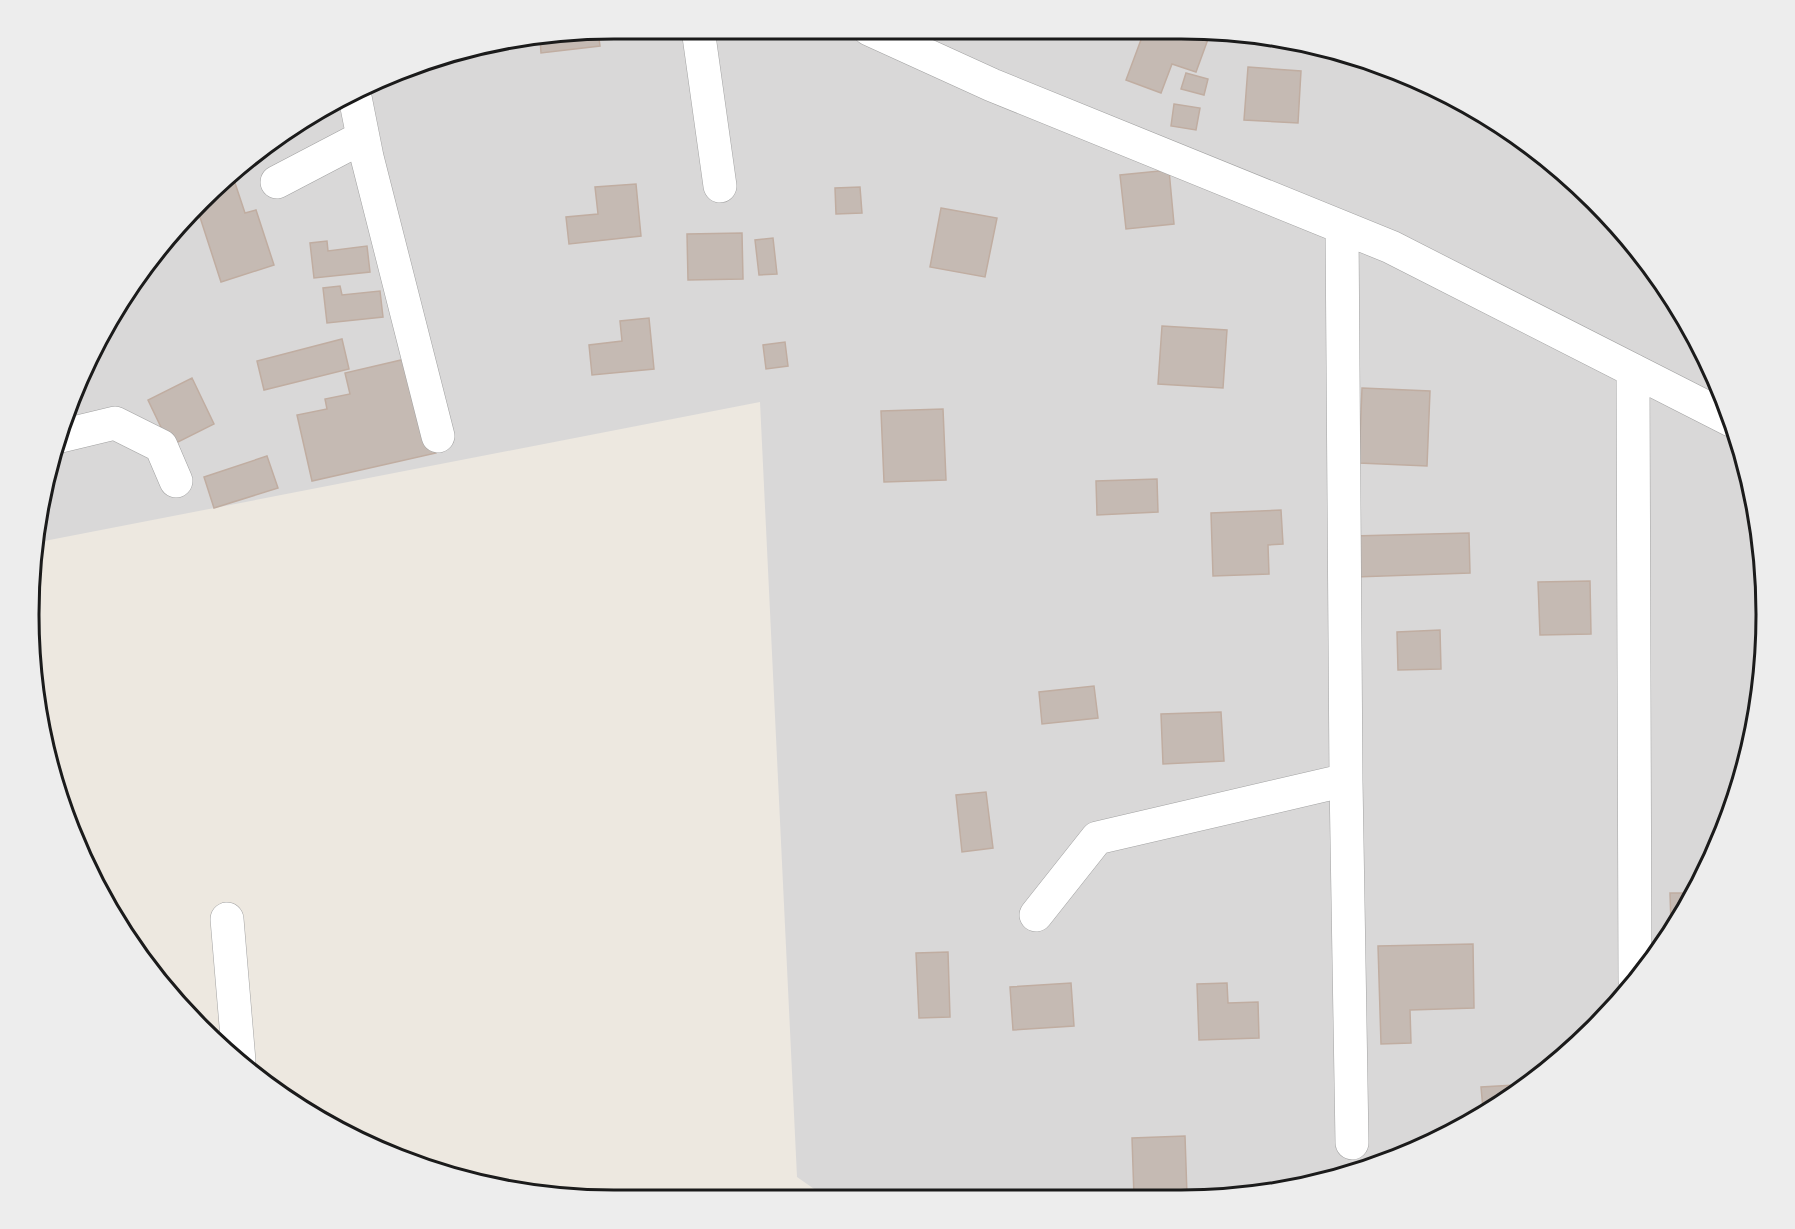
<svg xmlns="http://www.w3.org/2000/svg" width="1795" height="1229" font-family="Figtree,sans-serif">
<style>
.residential{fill:#d9d8d8}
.building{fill:#c5bab3;stroke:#c0ada1;stroke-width:1.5}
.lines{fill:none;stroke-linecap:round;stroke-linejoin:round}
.minor-casing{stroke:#a2a2a2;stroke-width:34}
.minor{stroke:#fff;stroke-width:33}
.rim{fill:none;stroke:#1b1b1b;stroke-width:3}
</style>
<rect width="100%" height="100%" fill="#ede8e0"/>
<path class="residential" d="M 615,29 L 1181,29 L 1294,40 L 1369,60 L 1473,107 L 1595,200 L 1668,289 L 1722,391 L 1755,501 L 1766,615 L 1755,729 L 1722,839 L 1668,940 L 1595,1029 L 1440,1140 L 1294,1189 L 1181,1200 L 830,1200 L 797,1177 L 760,402 L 34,543 L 73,390 L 174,228 L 289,127 L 462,49 Z"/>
<path class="building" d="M 1145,29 L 1181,29 L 1211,31 L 1196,72 L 1172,64 L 1161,93 L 1126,80 Z
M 598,31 L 600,46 L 541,53 L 540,38 Z
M 1248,67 L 1301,71 L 1298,123 L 1244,120 Z
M 1186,73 L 1208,79 L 1204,95 L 1181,89 Z
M 1174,104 L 1200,108 L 1196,130 L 1171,126 Z
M 1169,170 L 1174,224 L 1126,229 L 1120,175 Z
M 235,183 L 245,213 L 256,210 L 274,265 L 221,282 L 197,208 L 220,188 Z
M 636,184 L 641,236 L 569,244 L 566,217 L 598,214 L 595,187 Z
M 860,187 L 862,213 L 836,214 L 835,188 Z
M 941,208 L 997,218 L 985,277 L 930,267 Z
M 742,233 L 743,279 L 688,280 L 687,234 Z
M 773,238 L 777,274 L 759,275 L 755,240 Z
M 327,241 L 328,251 L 367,246 L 370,272 L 314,278 L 310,243 Z
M 340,286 L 342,295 L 380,291 L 383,317 L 327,323 L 323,288 Z
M 649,318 L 654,369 L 592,375 L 589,345 L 622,341 L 620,321 Z
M 1162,326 L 1227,330 L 1223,388 L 1158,384 Z
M 342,339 L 349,369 L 264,390 L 257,361 Z
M 785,342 L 788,366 L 766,369 L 763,345 Z
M 414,357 L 436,453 L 312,481 L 297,415 L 327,409 L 325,399 L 350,394 L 345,373 Z
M 192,378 L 214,424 L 170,446 L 148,400 Z
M 1362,388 L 1430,391 L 1427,466 L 1359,463 Z
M 943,409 L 946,480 L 884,482 L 881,411 Z
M 267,456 L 278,488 L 214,508 L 204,477 Z
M 1157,479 L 1158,512 L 1097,515 L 1096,481 Z
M 1281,510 L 1283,544 L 1268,545 L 1269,574 L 1213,576 L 1211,513 Z
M 1469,533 L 1470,573 L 1355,577 L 1353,536 Z
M 1590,581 L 1591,634 L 1540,635 L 1538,582 Z
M 1440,630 L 1441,669 L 1398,670 L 1397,632 Z
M 1094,686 L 1098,718 L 1042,724 L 1039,692 Z
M 1221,712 L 1224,761 L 1163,764 L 1161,714 Z
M 986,792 L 993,848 L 962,852 L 956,795 Z
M 1670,893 L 1693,893 L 1666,942 L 1666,924 L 1671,924 Z
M 1473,944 L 1474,1008 L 1410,1010 L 1411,1043 L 1381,1044 L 1378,946 Z
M 948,952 L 950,1017 L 919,1018 L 916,953 Z
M 1071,983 L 1074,1026 L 1013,1030 L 1010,987 Z
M 1227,983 L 1228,1003 L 1258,1002 L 1259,1038 L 1199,1040 L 1197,984 Z
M 1517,1085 L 1483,1109 L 1481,1087 Z
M 1185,1136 L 1187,1195 L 1134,1197 L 1132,1138 Z"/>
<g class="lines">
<g class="minor-casing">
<path id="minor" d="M 698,29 L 720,186
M 869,29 L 992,85 L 1391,247 L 1731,420
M 355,97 L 367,157 L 438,436
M 277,182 L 363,137
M 1342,227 L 1346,780 L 1352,1143
M 1633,370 L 1635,980
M 61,436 L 115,423 L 161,446 L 176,481
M 1036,915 L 1097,838 L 1346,780
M 227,919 L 239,1061"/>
</g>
<use href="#minor" class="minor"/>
</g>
<path d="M0 0H1795V1229H0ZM614 39H1181A575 575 0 0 1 1756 614V615A575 575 0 0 1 1181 1190H614A575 575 0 0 1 39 615V614A575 575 0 0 1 614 39Z" fill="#ededed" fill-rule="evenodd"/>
<path class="rim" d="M614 39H1181A575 575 0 0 1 1756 614V615A575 575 0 0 1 1181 1190H614A575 575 0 0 1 39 615V614A575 575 0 0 1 614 39Z"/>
</svg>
